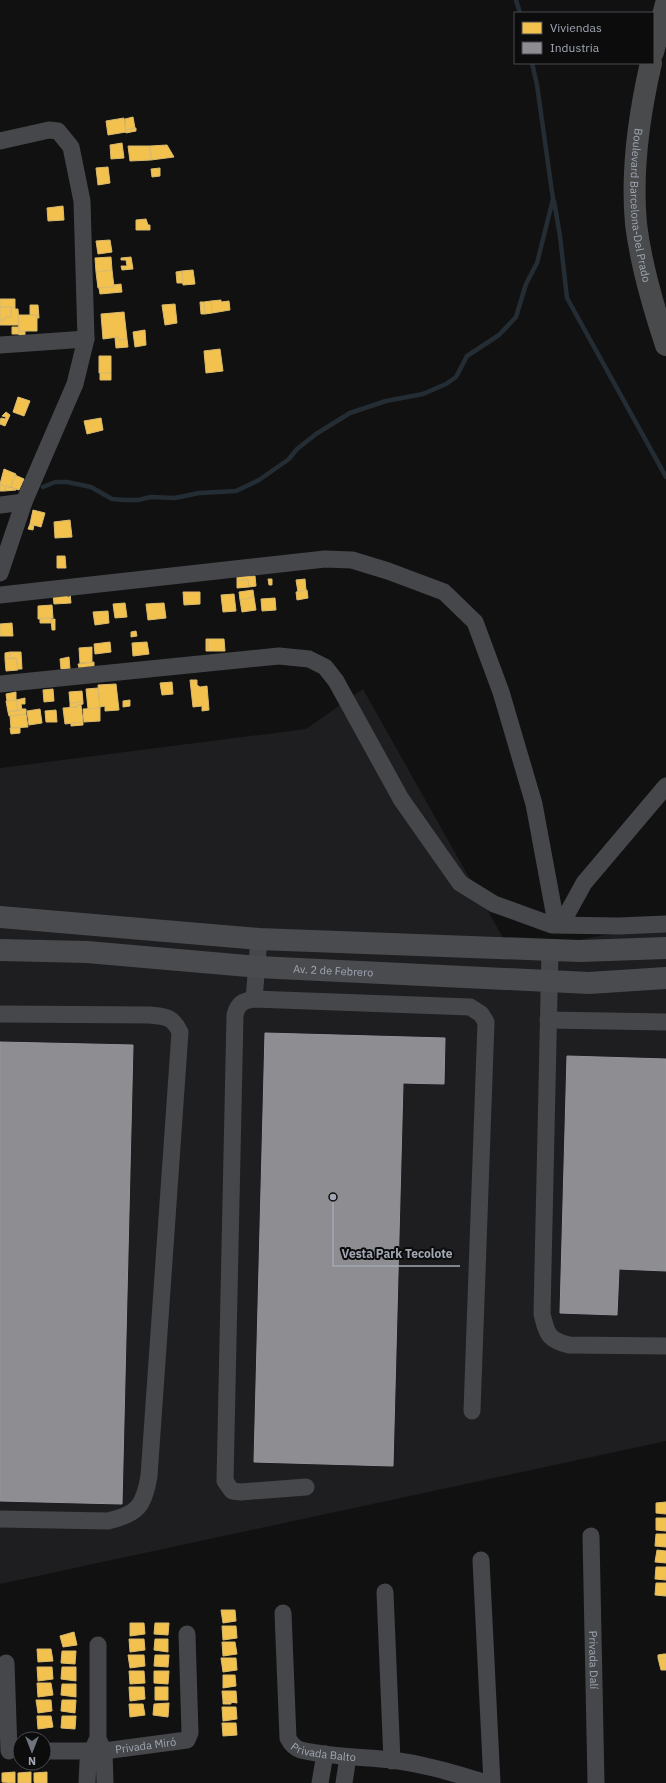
<svg xmlns="http://www.w3.org/2000/svg" width="666" height="1783" font-family="'IBM Plex Sans',sans-serif">
<style>
.built{fill:#1e1e20}
.homes{fill:#f2c14e;stroke:#daba6d}
.industry{fill:#8d8d92;stroke:#93959c}
.lines{fill:none;stroke-linecap:round;stroke-linejoin:round}
.stream{stroke:#242d33;stroke-width:4.5}
.street{stroke:#45474a;stroke-width:17}
.secondary{stroke:#494b4e;stroke-width:22}
.primary{stroke:#484a4c;stroke-width:22}
.labels{text-anchor:middle;dominant-baseline:central;stroke-width:4;stroke-linejoin:round;paint-order:stroke}
.street-label{font-size:11px;fill:#a1a8b4;stroke:#0c0c0d}
.leader{fill:none;stroke:#a1a8b4;stroke-width:1.5}
.callout-dot{fill:#a1a8b4;stroke:#0c0c0d;stroke-width:1.5}
.callout-label{font-size:12px;text-anchor:middle;font-weight:bold;fill:#a1a8b4;stroke:#0c0c0d;stroke-width:4;stroke-linejoin:round;paint-order:stroke}
</style>
<rect width="100%" height="100%" fill="#111112"/>
<path class="built" d="M 363,689 L 511,952 L 666,924 L 666,1441 L 0,1584 L 0,768 L 306,729 Z"/>
<path class="homes" d="M 133,117 L 135,128 L 126,130 L 125,119 Z
M 124,118 L 126,132 L 108,135 L 106,121 Z
M 136,128 L 136,131 L 126,133 L 125,130 Z
M 122,143 L 124,158 L 111,159 L 110,145 Z
M 167,145 L 174,157 L 151,160 L 150,146 Z
M 128,146 L 150,146 L 151,160 L 130,161 Z
M 108,167 L 110,183 L 98,185 L 96,168 Z
M 160,168 L 160,176 L 152,177 L 151,169 Z
M 63,206 L 64,220 L 48,221 L 47,208 Z
M 146,219 L 148,225 L 150,225 L 150,230 L 136,230 L 136,220 Z
M 110,240 L 112,252 L 98,254 L 96,241 Z
M 111,257 L 112,270 L 96,272 L 95,258 Z
M 131,257 L 133,269 L 122,270 L 121,266 L 127,266 L 126,260 L 121,260 L 121,258 Z
M 112,270 L 114,287 L 98,288 L 96,272 Z
M 193,270 L 195,284 L 183,285 L 182,271 Z
M 182,271 L 183,283 L 177,283 L 176,272 Z
M 121,284 L 122,292 L 100,294 L 99,288 L 114,287 L 113,285 Z
M 0,299 L 15,299 L 15,307 L 0,307 Z
M 221,300 L 221,302 L 229,301 L 230,310 L 212,313 L 211,301 Z
M 211,301 L 212,313 L 205,314 L 204,302 Z
M 200,302 L 204,302 L 205,314 L 201,314 Z
M 175,304 L 177,323 L 165,325 L 162,305 Z
M 30,305 L 38,305 L 39,318 L 37,318 L 37,315 L 30,315 Z
M 0,307 L 11,307 L 11,317 L 5,317 L 5,320 L 0,320 Z
M 11,307 L 15,307 L 15,309 L 18,309 L 19,325 L 0,325 L 0,320 L 5,320 L 5,317 L 11,317 Z
M 124,312 L 127,339 L 119,340 L 118,337 L 103,339 L 101,314 Z
M 18,315 L 37,315 L 37,331 L 19,331 Z
M 12,327 L 19,327 L 19,334 L 12,334 Z
M 145,330 L 146,345 L 135,347 L 133,332 Z
M 19,331 L 25,331 L 25,335 L 19,335 Z
M 118,337 L 119,340 L 127,339 L 128,347 L 116,348 L 115,338 Z
M 220,349 L 223,371 L 206,373 L 204,351 Z
M 99,356 L 111,356 L 111,373 L 99,373 Z
M 100,373 L 111,373 L 111,380 L 100,380 Z
M 18,397 L 30,401 L 24,416 L 13,412 Z
M 6,412 L 10,415 L 5,426 L 0,424 L 0,420 L 1,418 L 5,419 L 6,417 L 2,416 Z
M 101,418 L 103,430 L 87,434 L 84,421 Z
M 4,469 L 16,474 L 10,488 L 0,484 Z
M 15,475 L 24,479 L 19,490 L 11,487 Z
M 0,484 L 6,486 L 4,491 L 0,491 Z
M 6,486 L 16,489 L 16,490 L 4,491 Z
M 33,510 L 45,513 L 41,527 L 30,524 Z
M 70,520 L 72,537 L 55,538 L 54,522 Z
M 30,524 L 34,525 L 33,530 L 28,529 Z
M 57,556 L 65,556 L 66,568 L 57,568 Z
M 255,576 L 256,586 L 249,587 L 248,579 L 237,581 L 237,577 Z
M 248,579 L 249,587 L 237,588 L 237,581 Z
M 268,579 L 272,579 L 272,585 L 269,585 Z
M 305,579 L 306,590 L 298,592 L 296,580 Z
M 253,590 L 254,597 L 240,600 L 239,592 Z
M 307,590 L 308,598 L 297,600 L 296,592 Z
M 183,592 L 200,592 L 200,604 L 184,605 Z
M 70,593 L 71,603 L 54,604 L 53,595 L 67,594 L 67,597 L 70,597 Z
M 234,594 L 236,611 L 223,612 L 221,595 Z
M 254,597 L 256,610 L 242,612 L 240,600 Z
M 275,598 L 276,610 L 262,611 L 261,599 Z
M 125,603 L 127,617 L 115,618 L 113,604 Z
M 164,603 L 166,618 L 148,620 L 146,604 Z
M 52,605 L 53,618 L 38,619 L 38,606 Z
M 108,611 L 109,623 L 95,625 L 93,612 Z
M 40,618 L 51,618 L 51,623 L 40,623 Z
M 51,619 L 55,619 L 55,630 L 52,630 Z
M 12,623 L 13,636 L 0,636 L 0,624 Z
M 136,631 L 137,636 L 131,637 L 131,632 Z
M 206,639 L 208,639 L 208,651 L 206,651 Z
M 208,639 L 224,639 L 225,651 L 208,651 Z
M 110,642 L 111,652 L 95,654 L 94,644 Z
M 147,642 L 149,654 L 133,656 L 132,643 Z
M 92,647 L 92,662 L 80,663 L 79,648 Z
M 10,652 L 10,658 L 5,659 L 5,653 Z
M 10,652 L 21,652 L 22,669 L 18,669 L 16,658 L 10,658 Z
M 69,657 L 70,669 L 61,669 L 60,659 Z
M 16,658 L 18,670 L 6,671 L 5,659 Z
M 94,662 L 94,666 L 79,668 L 78,664 Z
M 190,680 L 197,680 L 197,685 L 200,687 L 207,686 L 209,710 L 202,711 L 202,706 L 193,707 Z
M 172,682 L 173,694 L 162,695 L 160,683 Z
M 116,684 L 119,710 L 105,711 L 105,706 L 100,707 L 98,685 Z
M 98,688 L 100,708 L 88,709 L 86,689 Z
M 53,689 L 54,701 L 44,702 L 43,690 Z
M 82,691 L 83,702 L 70,703 L 69,692 Z
M 16,692 L 16,700 L 7,701 L 6,694 Z
M 25,698 L 25,704 L 21,704 L 22,710 L 18,711 L 16,700 Z
M 16,700 L 18,711 L 8,712 L 6,701 Z
M 130,700 L 130,706 L 123,707 L 123,701 Z
M 83,702 L 83,704 L 70,708 L 70,703 Z
M 76,705 L 81,705 L 83,722 L 65,724 L 63,708 L 77,707 Z
M 100,708 L 100,721 L 84,722 L 83,709 Z
M 22,709 L 26,709 L 26,714 L 9,716 L 8,712 Z
M 40,709 L 42,723 L 29,725 L 27,711 Z
M 56,710 L 57,722 L 46,722 L 45,711 Z
M 26,714 L 28,727 L 11,728 L 10,716 Z
M 83,722 L 83,725 L 71,726 L 71,723 Z
M 20,727 L 20,733 L 11,734 L 10,728 Z
M 666,1502 L 666,1514 L 656,1513 L 656,1503 Z
M 656,1518 L 666,1518 L 666,1531 L 656,1530 Z
M 656,1534 L 666,1534 L 666,1547 L 655,1546 Z
M 657,1550 L 666,1551 L 666,1563 L 655,1562 Z
M 656,1567 L 666,1567 L 666,1580 L 655,1579 Z
M 656,1583 L 666,1583 L 666,1596 L 655,1595 Z
M 221,1610 L 235,1610 L 236,1621 L 223,1623 Z
M 130,1623 L 144,1623 L 145,1634 L 130,1636 Z
M 155,1623 L 169,1623 L 168,1635 L 154,1634 Z
M 222,1626 L 236,1626 L 237,1638 L 223,1640 Z
M 74,1632 L 77,1645 L 63,1647 L 60,1636 Z
M 129,1639 L 144,1639 L 145,1650 L 130,1652 Z
M 155,1639 L 168,1639 L 168,1652 L 154,1650 Z
M 222,1642 L 235,1642 L 237,1654 L 223,1656 Z
M 37,1649 L 51,1649 L 53,1661 L 38,1662 Z
M 62,1651 L 76,1651 L 75,1664 L 61,1663 Z
M 664,1654 L 666,1654 L 666,1658 L 658,1658 L 658,1655 Z
M 128,1655 L 144,1655 L 145,1666 L 130,1668 Z
M 155,1655 L 169,1655 L 168,1667 L 154,1666 Z
M 221,1658 L 236,1658 L 237,1670 L 223,1672 Z
M 658,1658 L 666,1658 L 666,1670 L 661,1670 Z
M 37,1667 L 52,1667 L 53,1679 L 38,1681 Z
M 62,1667 L 76,1667 L 76,1681 L 61,1679 Z
M 129,1671 L 144,1671 L 145,1683 L 130,1684 Z
M 154,1671 L 169,1671 L 168,1684 L 154,1683 Z
M 223,1675 L 235,1675 L 236,1686 L 223,1688 Z
M 37,1683 L 51,1683 L 53,1695 L 38,1697 Z
M 62,1684 L 76,1684 L 76,1697 L 61,1695 Z
M 129,1687 L 144,1687 L 145,1699 L 130,1701 Z
M 155,1687 L 168,1687 L 168,1700 L 155,1700 Z
M 222,1691 L 236,1691 L 237,1703 L 223,1701 Z
M 36,1700 L 51,1700 L 52,1711 L 38,1713 Z
M 62,1700 L 76,1700 L 75,1713 L 61,1711 Z
M 223,1701 L 231,1701 L 231,1704 L 223,1704 Z
M 169,1703 L 168,1717 L 153,1715 L 154,1704 Z
M 129,1704 L 143,1704 L 145,1715 L 130,1717 Z
M 222,1707 L 236,1707 L 237,1719 L 223,1721 Z
M 37,1716 L 51,1716 L 53,1727 L 38,1729 Z
M 62,1716 L 76,1716 L 75,1729 L 61,1728 Z
M 222,1723 L 236,1723 L 237,1735 L 223,1736 Z
M 15,1772 L 15,1783 L 2,1782 L 2,1773 Z
M 31,1772 L 31,1783 L 18,1783 L 18,1773 Z
M 47,1772 L 47,1783 L 35,1783 L 34,1782 L 34,1773 Z"/>
<path class="industry" d="M 265,1033 L 445,1038 L 444,1084 L 403,1083 L 393,1466 L 254,1462 Z
M 0,1042 L 133,1045 L 122,1504 L 0,1501 Z
M 567,1056 L 666,1059 L 666,1271 L 619,1269 L 617,1315 L 560,1313 Z"/>
<g class="lines">
<path class="stream" d="M 516,0 L 520,13
M 554,201 L 560,236 L 567,298 L 666,477
M 43,487 L 55,482 L 67,482 L 91,487 L 112,499 L 125,500 L 138,500 L 151,497 L 175,498 L 199,493 L 236,491 L 259,480 L 289,459 L 297,449 L 316,434 L 350,413 L 386,401 L 423,394 L 446,384 L 456,377 L 467,356 L 499,335 L 516,317 L 526,284 L 537,263 L 553,199 L 537,85 L 532,63"/>
<g class="street">
<path d="M 0,141 L 49,130 L 58,131 L 71,147 L 82,201 L 86,339 L 75,384 L 24,502 L 0,573"/>
<path d="M 0,345 L 86,339"/>
<path d="M 0,505 L 24,502"/>
<path d="M 0,595 L 325,559 L 352,560 L 388,571 L 444,592 L 475,622 L 501,692 L 534,804 L 554,912 L 558,917 L 562,918 L 567,914 L 584,883 L 666,786"/>
<path d="M 0,684 L 279,656 L 309,659 L 325,667 L 336,681 L 401,799 L 460,883 L 494,904 L 552,925 L 619,926 L 666,924"/>
<path d="M 550,950 L 542,1314 C 547,1334 548,1340 569,1345 L 666,1346"/>
<path d="M 254,999 L 259,939"/>
<path d="M 0,1014 L 150,1015 C 166,1017 172,1016 180,1032 L 149,1476 C 144,1506 138,1514 108,1521 L 0,1519"/>
<path d="M 548,1020 L 666,1022"/>
<path d="M 306,1487 L 241,1492 L 232,1491 L 225,1481 L 235,1015 C 238,1003 243,1001 254,999 L 470,1007 L 481,1014 L 486,1022 L 472,1411"/>
<path id="s1" d="M 591,1536 L 596,1783"/>
<path d="M 481,1560 L 492,1783"/>
<path d="M 385,1592 L 392,1761"/>
<path id="s2" d="M 283,1613 L 288,1738 C 291,1744 294,1748 301,1750 C 331,1757 362,1757 392,1760 C 424,1764 456,1774 487,1783"/>
<path d="M 98,1645 L 98,1739 L 104,1751 L 105,1783"/>
<path d="M 6,1663 L 9,1751"/>
<path id="s3" d="M 44,1751 L 104,1751 L 187,1740 L 190,1733 L 187,1634"/>
<path d="M 87,1783 L 88,1762 L 96,1742"/>
<path d="M 320,1783 L 325,1754"/>
<path d="M 344,1783 L 348,1757"/>
</g>
<g class="secondary">
<path d="M 0,917 L 259,939 L 580,951 L 666,948"/>
<path id="s4" d="M 0,950 L 87,952 L 258,967 L 589,983 L 666,978"/>
</g>
<g class="primary">
<path d="M 653,52 L 666,4"/>
<path id="s5" d="M 651,63 C 639,115 631,170 636,224 C 641,265 653,306 666,345"/>
</g>
</g>
<g class="labels">
<g class="street-label">
<text stroke="none"><textPath href="#s5" startOffset="144">Boulevard Barcelona-Del Prado</textPath></text>
<text stroke="none"><textPath href="#s4" startOffset="334">Av. 2 de Febrero</textPath></text>
<text stroke="none"><textPath href="#s1" startOffset="124">Privada Dalí</textPath></text>
<text stroke="none"><textPath href="#s3" startOffset="102">Privada Miró</textPath></text>
<text stroke="none"><textPath href="#s2" startOffset="166">Privada Balto</textPath></text>
</g>
</g>
<path class="leader" d="M333 1197L333 1266H460"/>
<circle class="callout-dot" cx="333" cy="1197" r="4"/>
<g class="callout-label">
<text x="397" y="1258">Vesta Park Tecolote</text>
</g>
<rect x="514" y="12" width="140" height="52" fill="#0c0c0d" stroke="#484a50"/>
<rect x="522" y="22" width="20" height="12" fill="#f2c14e" stroke="#484a50"/>
<text x="550" y="32" font-size="12" fill="#a1a8b4">Viviendas</text>
<rect x="522" y="42" width="20" height="12" fill="#8d8d92" stroke="#484a50"/>
<text x="550" y="52" font-size="12" fill="#a1a8b4">Industria</text>
<g transform="translate(32 1751) rotate(180)"><circle r="19" fill="#0c0c0d" stroke="#484a50"/>
<path d="M0-3L7 15L0 10L-7 15Z" fill="#6f737b"/>
<text y="-6" font-size="11" font-weight="bold" text-anchor="middle" fill="#a1a8b4">N</text>
</g>
</svg>
